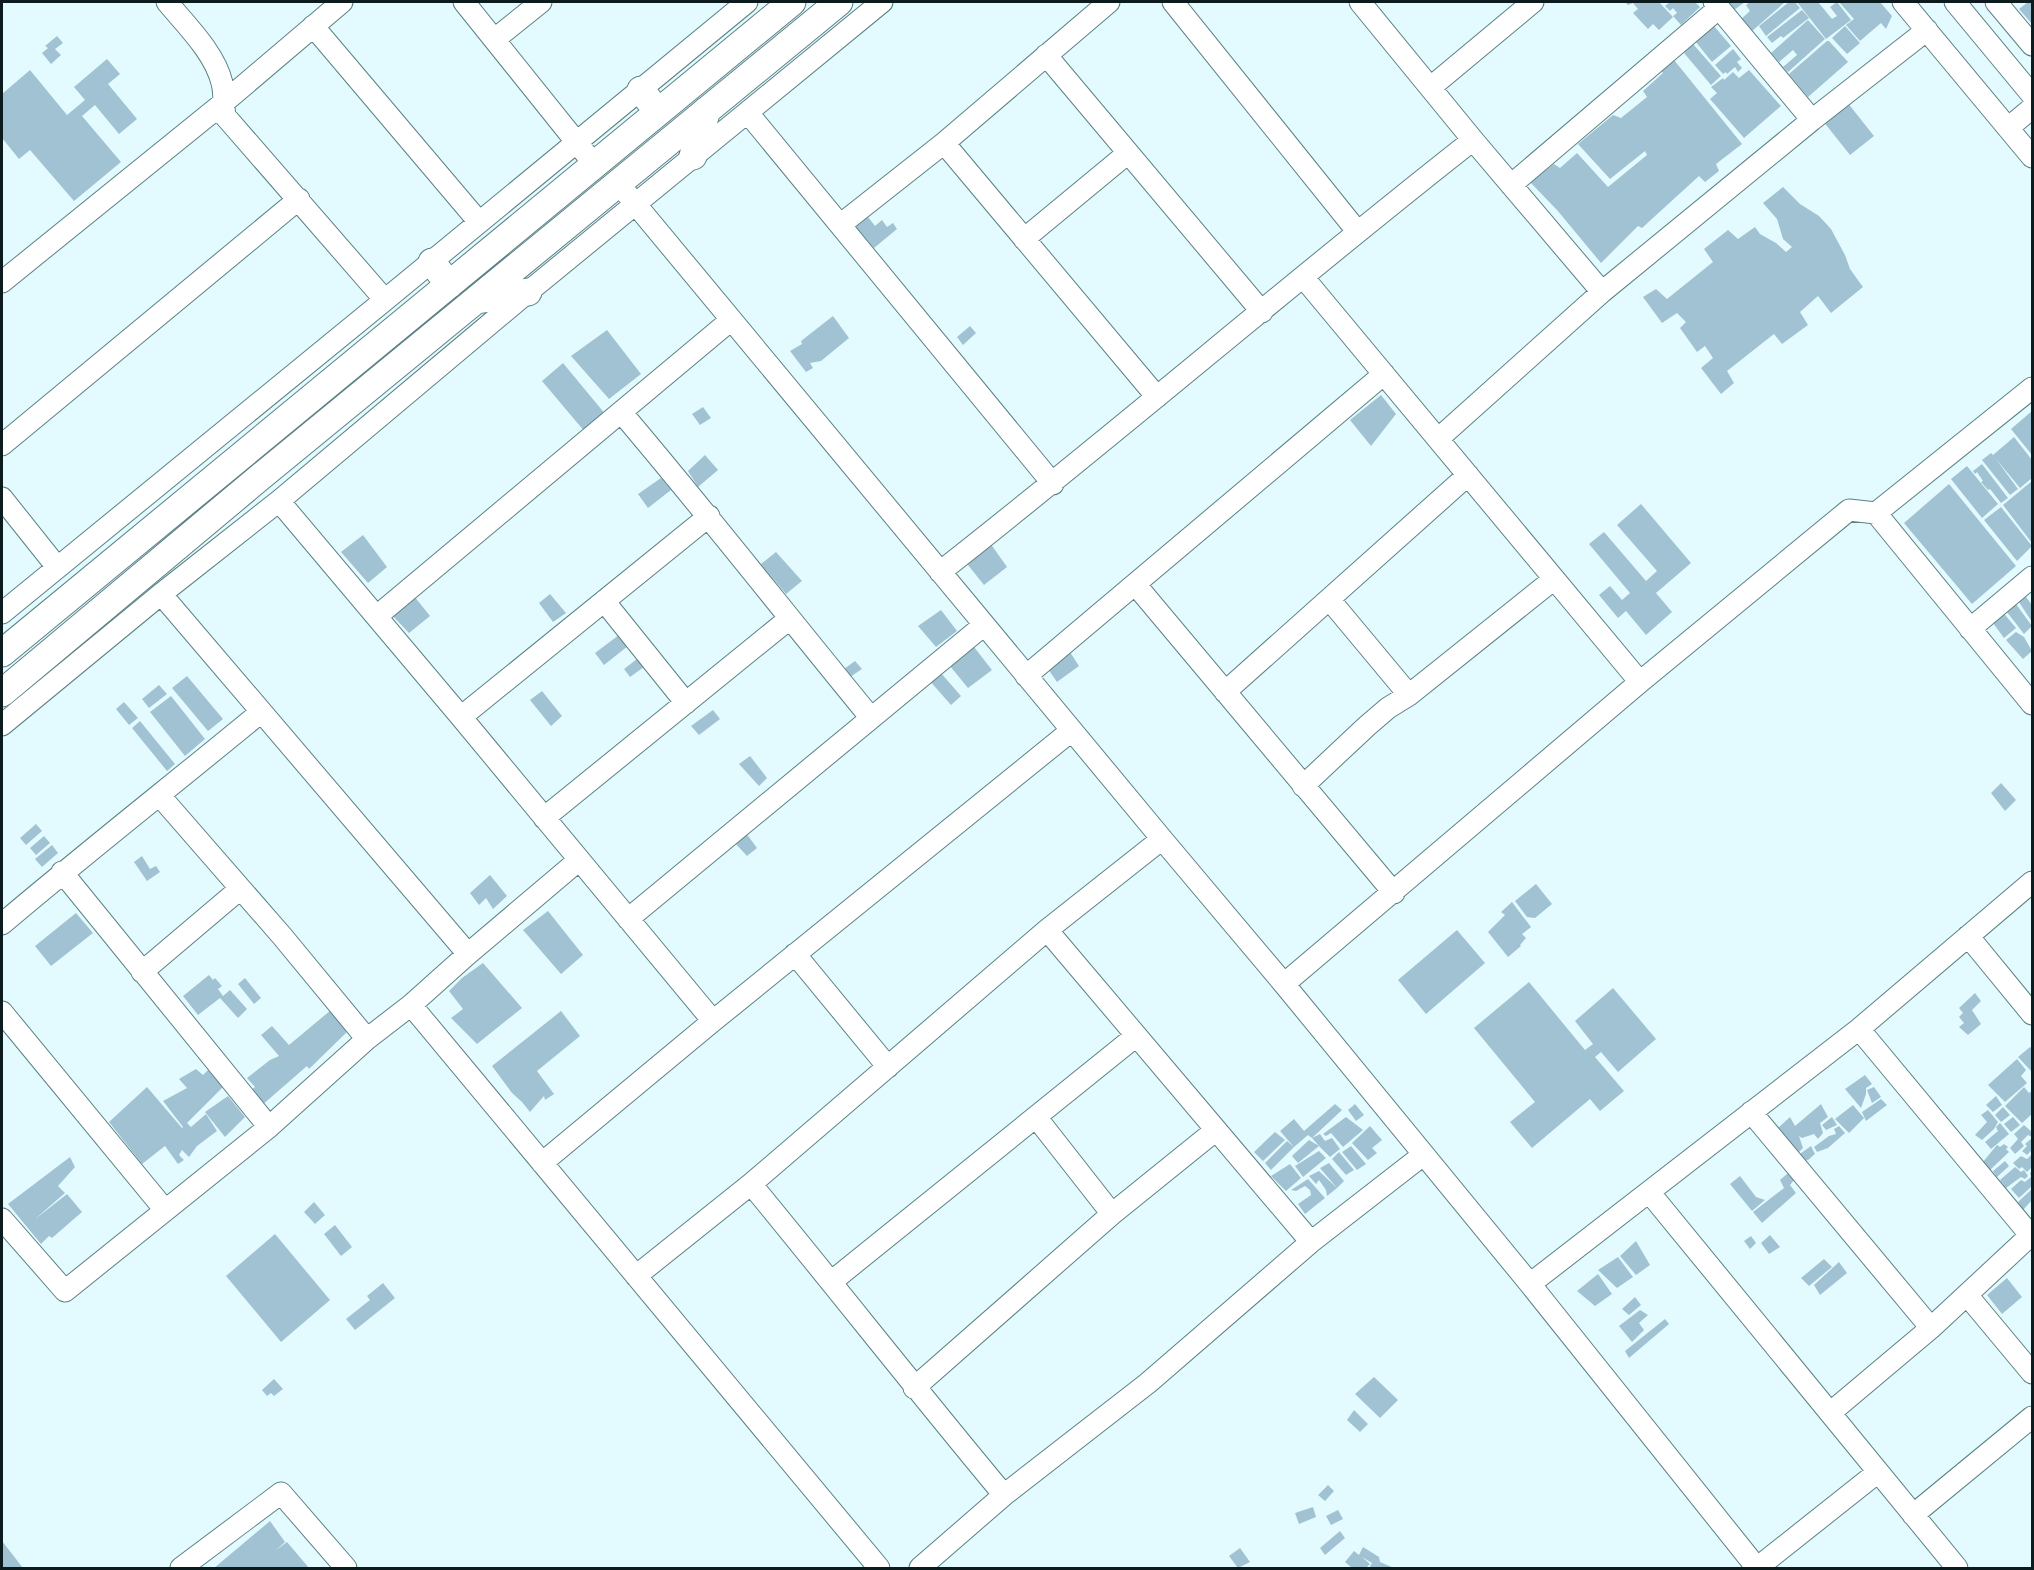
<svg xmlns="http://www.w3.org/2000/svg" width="2034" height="1570" font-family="Commissioner,sans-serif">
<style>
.building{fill:#a1c2d3}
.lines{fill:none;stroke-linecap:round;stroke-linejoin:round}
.minor-casing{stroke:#5b8185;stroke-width:23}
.major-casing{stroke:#5b8185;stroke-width:29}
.minor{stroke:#fff;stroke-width:21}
.major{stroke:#fff;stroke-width:27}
</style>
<rect width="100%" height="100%" fill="#e3fbfe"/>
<path class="building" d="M 1625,2 L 1659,2 L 1673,17 L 1659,30 L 1653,24 L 1648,29 L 1633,13 L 1638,9 L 1633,3 L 1628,5 Z
M 1670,2 L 1695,2 L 1700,7 L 1681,25 L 1673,16 L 1677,13 L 1673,8 L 1670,11 L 1665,6 Z
M 1727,2 L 1745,2 L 1734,10 Z
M 1750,2 L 1785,2 L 1751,32 L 1740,20 L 1750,11 L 1746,5 Z
M 1789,2 L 1795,2 L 1800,8 L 1766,36 L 1759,26 Z
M 1797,2 L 1818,2 L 1832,19 L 1837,16 L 1830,7 L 1837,2 L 1851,20 L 1826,39 Z
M 1839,2 L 1880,2 L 1892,16 L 1886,29 L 1881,23 L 1860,41 L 1846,25 L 1854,19 Z
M 2028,2 L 2032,2 L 2032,24 L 2019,9 Z
M 1802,10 L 1809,18 L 1783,38 L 1781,36 L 1772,43 L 1767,37 Z
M 1808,20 L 1825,39 L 1788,72 L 1783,67 L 1797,55 L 1793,50 L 1779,62 L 1771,53 Z
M 1714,26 L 1731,46 L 1712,62 L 1695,41 Z
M 1845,26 L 1860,43 L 1847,54 L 1832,38 Z
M 57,36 L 63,43 L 55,49 L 61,55 L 51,64 L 42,53 L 48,48 L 45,46 Z
M 1827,41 L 1829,41 L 1848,62 L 1808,97 L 1789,74 Z
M 1693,44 L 1721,76 L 1711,85 L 1684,53 Z
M 1733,49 L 1741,59 L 1737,62 L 1742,68 L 1738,72 L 1735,67 L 1727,74 L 1726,72 L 1723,74 L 1715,65 Z
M 107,59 L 120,74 L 108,84 L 137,119 L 119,134 L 95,105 L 82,116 L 121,162 L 74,201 L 30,150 L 19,159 L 2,138 L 2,94 L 30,70 L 67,115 L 85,100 L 74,87 Z
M 1674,60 L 1742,144 L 1716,164 L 1719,171 L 1705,182 L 1699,176 L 1642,228 L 1638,226 L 1601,263 L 1557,210 L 1530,182 L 1554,164 L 1560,168 L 1577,153 L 1608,187 L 1647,155 L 1645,151 L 1610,179 L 1578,144 L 1613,115 L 1621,118 L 1647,97 L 1643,91 L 1663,73 L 1661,71 Z
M 1749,70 L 1781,106 L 1744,138 L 1710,99 L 1717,93 L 1711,87 L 1723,78 L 1724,80 L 1733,72 L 1739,78 Z
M 1847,102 L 1874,136 L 1850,155 L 1823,121 Z
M 1783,187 L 1800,204 L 1819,216 L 1831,229 L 1845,255 L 1850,269 L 1863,287 L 1831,313 L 1818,296 L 1800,312 L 1808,325 L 1782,344 L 1774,334 L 1727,371 L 1734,383 L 1721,394 L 1701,368 L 1713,358 L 1705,346 L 1697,352 L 1680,328 L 1686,322 L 1677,313 L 1662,323 L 1643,297 L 1656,289 L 1667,299 L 1713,262 L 1704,249 L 1728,230 L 1738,239 L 1755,227 L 1760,234 L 1776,243 L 1786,252 L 1792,247 L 1783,239 L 1777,219 L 1763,203 Z
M 868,217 L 875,226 L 882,220 L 887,227 L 893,223 L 897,229 L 874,248 L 856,227 Z
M 833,316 L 849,338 L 821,361 L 810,363 L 813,368 L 806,372 L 790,351 L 802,344 L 801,341 Z
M 970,326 L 976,333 L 963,345 L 957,337 Z
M 607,330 L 641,374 L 609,399 L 571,356 Z
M 563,363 L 606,415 L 585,432 L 542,381 Z
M 1381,395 L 1396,414 L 1371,446 L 1350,420 Z
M 703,407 L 711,418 L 700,425 L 692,414 Z
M 2032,411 L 2032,455 L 2011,429 Z
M 2014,437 L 2032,460 L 2032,478 L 2020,488 L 1996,459 L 2018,489 L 2010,495 L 1982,460 L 1991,453 L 1993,455 Z
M 705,455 L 718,470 L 698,487 L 688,471 Z
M 1982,464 L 2008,498 L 2001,503 L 1990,489 L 1988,490 L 1981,482 L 1983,481 L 1977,472 L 1975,474 L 1973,471 Z
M 1967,466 L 1998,504 L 1982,518 L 1951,479 Z
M 661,478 L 671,490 L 648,508 L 638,494 Z
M 2032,481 L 2032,543 L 2003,505 Z
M 1949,484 L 2016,566 L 1972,604 L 1904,523 Z
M 1641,504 L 1691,563 L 1656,593 L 1672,612 L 1646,635 L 1626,611 L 1618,618 L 1599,595 L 1610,586 L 1622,600 L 1630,593 L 1589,544 L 1604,532 L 1646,581 L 1657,571 L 1617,525 Z
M 2001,507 L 2032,546 L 2017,561 L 1984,520 Z
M 363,535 L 387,567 L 368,583 L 341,552 Z
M 988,540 L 1007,567 L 984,585 L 964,560 Z
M 776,552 L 802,581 L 786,594 L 761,564 Z
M 550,594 L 566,613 L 553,622 L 539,603 Z
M 414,596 L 430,616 L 409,633 L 391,614 Z
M 2026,597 L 2032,605 L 2032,622 L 2019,602 Z
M 2013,600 L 2032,626 L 2024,634 L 2003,607 Z
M 941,610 L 957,631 L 936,647 L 918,626 Z
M 2001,610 L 2016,628 L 2004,638 L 1990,619 Z
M 2016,632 L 2024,637 L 2032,651 L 2023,659 L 2006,640 Z
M 619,635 L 628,646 L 604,665 L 595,653 Z
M 974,647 L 992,670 L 968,688 L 950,666 Z
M 1068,649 L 1079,666 L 1057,682 L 1046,666 Z
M 637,659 L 644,667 L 630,677 L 624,669 Z
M 855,661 L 862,669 L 850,677 L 844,669 Z
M 940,672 L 961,696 L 951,705 L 929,680 Z
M 187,676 L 223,719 L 208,731 L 172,688 Z
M 159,685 L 167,694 L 149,708 L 142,699 Z
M 542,691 L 562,716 L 551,726 L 530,700 Z
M 171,696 L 205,739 L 185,756 L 150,712 Z
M 124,702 L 138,718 L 129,725 L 116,709 Z
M 713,710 L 720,719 L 699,735 L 691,726 Z
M 140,721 L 175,764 L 167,771 L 132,728 Z
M 750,756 L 767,778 L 759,786 L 739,764 Z
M 2001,783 L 2016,800 L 2005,811 L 1991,793 Z
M 36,824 L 42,831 L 26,845 L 20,838 Z
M 746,833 L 757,848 L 747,856 L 734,842 Z
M 44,836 L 50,843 L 36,855 L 30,848 Z
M 52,845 L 58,853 L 42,867 L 35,859 Z
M 142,856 L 150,869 L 156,866 L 160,872 L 147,881 L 134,862 Z
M 490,875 L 507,896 L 493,909 L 486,898 L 479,905 L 470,893 Z
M 1536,884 L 1552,904 L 1535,918 L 1527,917 L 1515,901 Z
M 1512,902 L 1531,927 L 1522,934 L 1526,938 L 1520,945 L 1521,946 L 1508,957 L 1488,932 L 1505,915 L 1501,912 Z
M 548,911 L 583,955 L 561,974 L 523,930 Z
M 76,913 L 93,933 L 51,966 L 35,946 Z
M 1457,930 L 1485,963 L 1426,1014 L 1398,980 Z
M 483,963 L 522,1008 L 477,1044 L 451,1018 L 463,1009 L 449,991 L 462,978 Z
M 209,975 L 213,980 L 215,978 L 222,986 L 218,989 L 223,996 L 230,990 L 247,1009 L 238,1018 L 220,998 L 198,1015 L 183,996 Z
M 245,978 L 261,998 L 254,1004 L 238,984 Z
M 1529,982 L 1585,1050 L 1593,1044 L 1575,1021 L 1613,988 L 1656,1039 L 1618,1072 L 1601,1052 L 1595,1057 L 1624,1091 L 1600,1111 L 1590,1099 L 1532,1148 L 1510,1122 L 1535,1102 L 1474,1028 Z
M 1975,993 L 1981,1001 L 1972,1010 L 1981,1024 L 1968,1035 L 1959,1027 L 1964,1023 L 1959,1017 L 1963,1013 L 1959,1008 Z
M 331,1010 L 347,1032 L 309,1069 L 307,1066 L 261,1106 L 251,1090 L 255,1087 L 247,1078 L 270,1060 L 279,1056 L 261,1035 L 272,1026 L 289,1045 Z
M 561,1011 L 580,1036 L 537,1071 L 554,1094 L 545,1100 L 544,1096 L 530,1112 L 522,1102 L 512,1093 L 492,1066 Z
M 2030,1047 L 2032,1049 L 2032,1072 L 2018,1057 Z
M 2017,1059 L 2026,1070 L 2021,1076 L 2027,1083 L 2005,1102 L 1988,1085 Z
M 196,1069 L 203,1075 L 208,1070 L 223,1087 L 187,1123 L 191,1127 L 206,1114 L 217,1131 L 197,1146 L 189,1157 L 182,1150 L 179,1155 L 184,1160 L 178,1164 L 165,1146 L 142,1164 L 109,1122 L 147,1087 L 182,1128 L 183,1127 L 163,1101 L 187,1088 L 179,1079 Z
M 1865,1075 L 1872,1084 L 1866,1088 L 1866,1094 L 1861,1108 L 1845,1089 Z
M 1874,1087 L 1881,1097 L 1872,1103 L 1867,1090 Z
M 2024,1087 L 2029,1093 L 2032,1091 L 2032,1114 L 2022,1123 L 2005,1106 Z
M 228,1096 L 245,1117 L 225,1137 L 205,1112 Z
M 1996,1096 L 2002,1105 L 1993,1112 L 1986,1105 Z
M 1881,1099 L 1887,1105 L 1866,1121 L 1862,1112 Z
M 1335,1104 L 1342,1110 L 1312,1138 L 1308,1135 L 1294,1147 L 1280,1131 L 1294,1119 L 1304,1131 Z
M 1355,1104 L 1364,1115 L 1356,1121 L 1348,1110 Z
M 1821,1104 L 1828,1117 L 1820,1123 L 1823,1133 L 1818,1139 L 1814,1134 L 1802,1138 L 1799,1136 L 1803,1148 L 1797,1154 L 1778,1128 L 1790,1117 L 1795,1126 Z
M 1853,1105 L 1864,1118 L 1849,1133 L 1835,1119 Z
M 2003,1107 L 2010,1115 L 2001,1122 L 1995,1115 Z
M 1988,1110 L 1998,1122 L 1994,1129 L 1982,1140 L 1975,1135 L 1987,1122 L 1981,1115 Z
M 1346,1117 L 1363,1130 L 1343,1147 L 1331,1133 L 1326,1136 L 1323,1134 Z
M 1832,1117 L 1837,1125 L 1826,1130 L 1822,1125 Z
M 2013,1117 L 2020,1125 L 2011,1132 L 2004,1124 Z
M 2000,1123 L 2009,1134 L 1991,1149 L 1985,1142 L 1998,1131 L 1996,1127 Z
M 2024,1125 L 2032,1132 L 2032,1137 L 2028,1135 L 2021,1142 L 2024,1146 L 2015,1154 L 2010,1148 L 2018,1139 L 2014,1134 Z
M 1370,1126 L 1382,1140 L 1372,1148 L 1377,1153 L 1368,1160 L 1352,1143 Z
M 1839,1126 L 1845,1133 L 1828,1148 L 1817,1152 L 1814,1147 L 1829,1136 L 1836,1134 L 1834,1129 Z
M 1275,1132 L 1285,1140 L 1263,1161 L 1254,1152 Z
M 1320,1134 L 1325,1141 L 1332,1138 L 1340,1149 L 1330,1157 L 1319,1146 L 1298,1163 L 1292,1156 L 1309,1140 L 1319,1146 L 1312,1138 Z
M 2032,1138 L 2032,1150 L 2027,1155 L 2022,1151 L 2027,1146 L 2025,1144 Z
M 1287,1141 L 1294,1147 L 1271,1170 L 1265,1163 Z
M 2004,1144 L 2008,1147 L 2006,1149 L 2009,1152 L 1990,1170 L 1982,1163 L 1997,1145 L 2000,1147 Z
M 1351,1146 L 1366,1164 L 1357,1170 L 1342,1152 Z
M 1811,1146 L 1815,1154 L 1808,1160 L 1803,1162 L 1797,1156 Z
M 1319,1151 L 1326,1158 L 1303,1177 L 1295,1166 Z
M 1339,1152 L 1354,1170 L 1346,1175 L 1332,1159 Z
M 2032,1154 L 2032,1167 L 2027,1172 L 2022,1167 L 2019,1169 L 2013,1163 L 2021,1156 L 2027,1159 Z
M 70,1157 L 75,1167 L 58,1186 L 65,1193 L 34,1220 L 67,1194 L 82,1212 L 52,1238 L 49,1236 L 41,1244 L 8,1204 Z
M 2005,1161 L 2009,1166 L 1997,1177 L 1993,1171 Z
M 1329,1163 L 1344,1181 L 1337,1188 L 1320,1168 Z
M 1290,1164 L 1301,1178 L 1286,1191 L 1271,1176 Z
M 2015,1167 L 2021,1172 L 2024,1170 L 2028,1176 L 2025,1179 L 2021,1177 L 2006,1188 L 2000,1180 Z
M 1319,1171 L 1337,1188 L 1327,1196 L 1326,1190 L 1319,1180 L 1316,1184 L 1309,1176 Z
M 2032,1171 L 2032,1186 L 2019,1198 L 2011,1189 L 2021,1180 L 2025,1182 L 2031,1177 L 2030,1173 Z
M 1788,1173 L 1794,1180 L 1790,1185 L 1796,1193 L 1762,1223 L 1753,1212 L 1784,1188 L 1780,1180 Z
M 1740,1176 L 1756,1197 L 1765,1200 L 1752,1211 L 1730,1184 Z
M 1308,1179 L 1325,1198 L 1305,1214 L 1298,1204 L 1311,1195 L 1310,1190 L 1305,1186 L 1296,1191 L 1291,1190 Z
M 2032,1189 L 2032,1200 L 2023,1210 L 2018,1202 Z
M 314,1202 L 325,1215 L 315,1224 L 304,1212 Z
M 335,1225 L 352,1247 L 341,1256 L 324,1234 Z
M 275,1234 L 330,1300 L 281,1342 L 226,1276 Z
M 1770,1235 L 1780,1247 L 1769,1254 L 1761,1243 Z
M 1751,1236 L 1756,1243 L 1750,1249 L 1744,1241 Z
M 1636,1241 L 1650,1265 L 1636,1275 L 1620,1256 Z
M 1618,1257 L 1633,1277 L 1617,1288 L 1598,1270 Z
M 1824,1259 L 1832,1267 L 1809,1286 L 1801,1278 Z
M 1839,1262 L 1847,1273 L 1820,1295 L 1814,1285 Z
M 1598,1274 L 1612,1294 L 1595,1306 L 1577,1291 Z
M 2007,1278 L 2022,1297 L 2002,1314 L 1987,1295 Z
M 383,1283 L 395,1298 L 355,1330 L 346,1319 L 370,1300 L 367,1296 Z
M 1635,1297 L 1641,1305 L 1629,1315 L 1622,1309 Z
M 1640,1310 L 1648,1315 L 1639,1323 L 1644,1330 L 1632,1342 L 1619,1326 Z
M 1665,1319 L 1669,1324 L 1629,1358 L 1625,1351 Z
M 1374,1377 L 1398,1400 L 1380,1418 L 1355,1394 Z
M 274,1379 L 283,1389 L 274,1396 L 271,1393 L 267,1396 L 262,1390 Z
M 1354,1410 L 1368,1424 L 1360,1432 L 1347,1420 Z
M 1328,1485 L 1334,1491 L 1325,1501 L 1318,1495 Z
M 1313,1507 L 1316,1517 L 1299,1524 L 1295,1513 Z
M 1338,1510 L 1343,1519 L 1331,1525 L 1326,1516 Z
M 270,1521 L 285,1542 L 276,1550 L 287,1542 L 309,1568 L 214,1568 Z
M 1340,1531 L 1345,1538 L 1325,1555 L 1320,1548 Z
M 2,1541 L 23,1568 L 2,1568 Z
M 1363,1547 L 1379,1557 L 1380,1562 L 1394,1568 L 1369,1568 L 1372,1563 L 1362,1557 L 1370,1564 L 1366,1568 L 1352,1568 L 1345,1562 L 1354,1551 L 1359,1555 Z
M 1240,1548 L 1250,1562 L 1238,1568 L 1229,1556 Z"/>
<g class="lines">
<g class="minor-casing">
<path id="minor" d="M 167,2 C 186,25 215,53 222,83 C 225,94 223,105 225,116 L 385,300
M 464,2 L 594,164
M 1173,2 L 1357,231
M 1360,2 L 1473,140 L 1602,292
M 1714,2 L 1812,120
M 1903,2 L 2032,157
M 1955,2 L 2032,95
M 1996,2 L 2032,45
M 313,26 L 479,222
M 495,39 L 541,2
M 1046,55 L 1262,312
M 1431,87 L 1533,2
M 748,113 L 1053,484
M 2008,128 L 2032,108
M 944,143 L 1157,397
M 618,183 L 1162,839 L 1284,984 L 1530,1284 L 1757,1568
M 1511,185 L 1719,8
M 840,225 L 944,143 L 1109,2
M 1024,239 L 1128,153
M 1303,277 L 1640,682
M 2,282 L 222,104 L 342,2
M 621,412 C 706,512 787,616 871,718
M 1438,439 L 1602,292 L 1812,120 L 1927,30
M 2,445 L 299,199
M 2,498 L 57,567
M 279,501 L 461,717 L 713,1021
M 1876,513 L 2032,704
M 940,572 C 1120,431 1293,281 1473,140
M 1135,584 L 1394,893
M 161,594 L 468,954
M 1329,599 L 1409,695
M 604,601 L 686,703
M 2,613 L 385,300 L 747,2
M 377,616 L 731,320
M 1970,629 L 2032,577
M 1026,676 L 1384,374
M 1225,692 L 1468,475
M 461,717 L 709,516
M 2,725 L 161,594 L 279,501 L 528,292 L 882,2
M 1303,786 L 1367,726 L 1388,708 L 1409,695 L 1554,579
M 160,796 L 282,936 L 367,1039
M 544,818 L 789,619
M 62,872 L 269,1127
M 628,919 L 984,625
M 2,924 C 87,852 175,783 261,712
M 1047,930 L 1311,1242
M 1968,936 L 2032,1014
M 795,954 L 888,1067
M 142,972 L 240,889
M 1284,984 L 1640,682 L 1849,510 L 1876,513 L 2032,388
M 411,1005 L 879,1568
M 2,1012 L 165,1210
M 1859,1029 L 2031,1236
M 1751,1112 L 1931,1328
M 1036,1117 L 1112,1214
M 542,1163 L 713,1021 L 1071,731
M 751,1184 C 836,1287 918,1392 1004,1495
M 1649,1192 L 1957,1568
M 2,1219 L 65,1291 L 269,1127 L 367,1039 L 411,1005 L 468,954 L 579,860
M 636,1276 L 751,1184 L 1047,930 L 1162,839
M 831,1282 L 1136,1036
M 1530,1284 L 1859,1029 L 2032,882
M 1967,1295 L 2032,1373
M 914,1388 L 1112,1214 L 1216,1130
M 1830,1413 L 1931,1328 L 2032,1234
M 1913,1515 L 2032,1417
M 181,1568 L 281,1493 L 346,1568
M 920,1568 L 1004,1495 L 1148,1383 L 1311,1242 L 1423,1155
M 1757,1568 L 1878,1472"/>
</g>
<g class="major-casing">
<path id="major" d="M 641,90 L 658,112
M 693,156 L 707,110
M 432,262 L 449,285
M 477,300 L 528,292
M 2,653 L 792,2
M 2,693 L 259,478 L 839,2"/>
</g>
<use href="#minor" class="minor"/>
<use href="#major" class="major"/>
</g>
<rect width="2034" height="1570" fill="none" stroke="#0c1b1d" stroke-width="6"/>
</svg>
